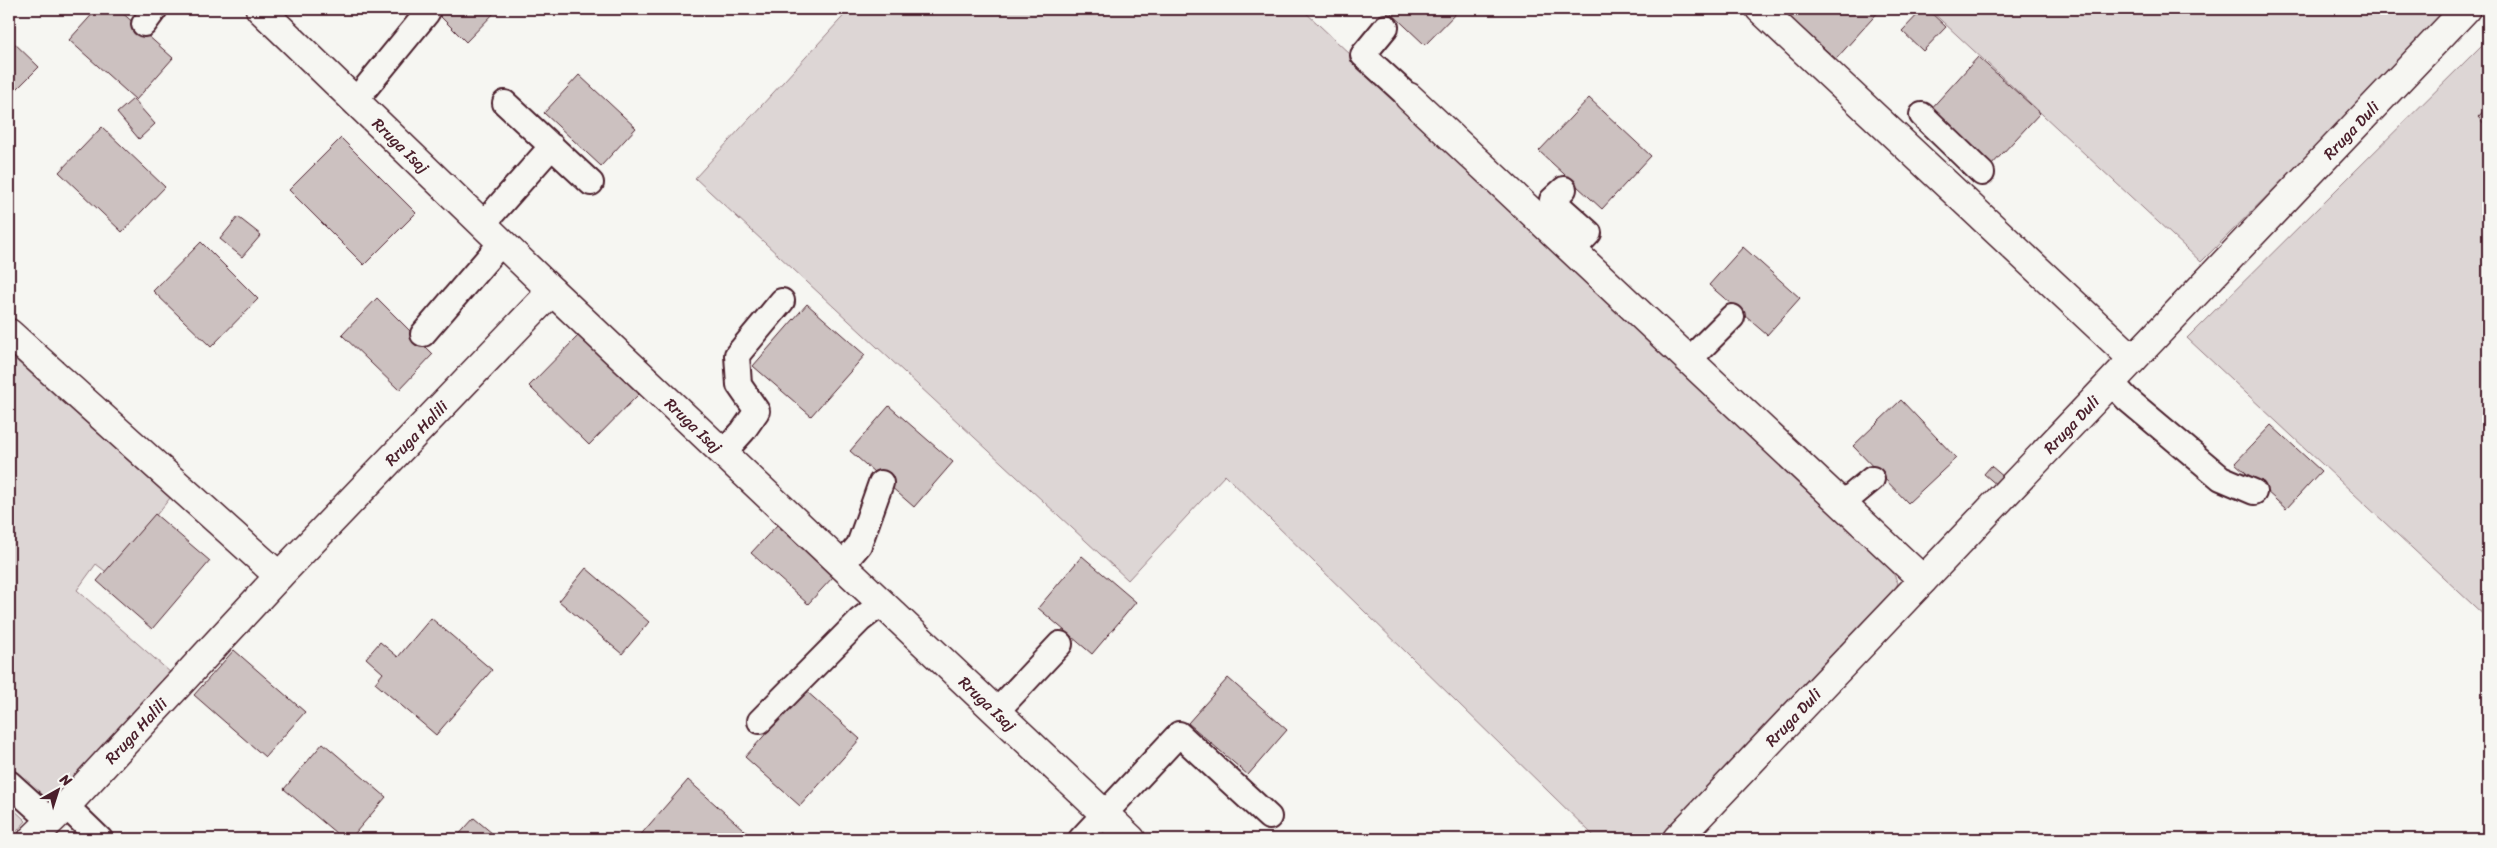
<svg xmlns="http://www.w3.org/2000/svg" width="2497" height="848" font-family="Sriracha,sans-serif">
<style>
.green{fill:#ddd6d5;stroke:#947a80}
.building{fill:#ccc1c0;stroke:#4a1f2b}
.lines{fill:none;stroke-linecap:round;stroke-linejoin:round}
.service-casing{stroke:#4a1f2b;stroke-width:28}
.minor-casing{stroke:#4a1f2b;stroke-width:31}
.service{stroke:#f6f6f2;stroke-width:24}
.minor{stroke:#f6f6f2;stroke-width:28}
.labels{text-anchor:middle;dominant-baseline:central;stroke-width:5;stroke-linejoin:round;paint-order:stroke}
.street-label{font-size:16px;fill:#4a1f2b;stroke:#f6f6f2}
</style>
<rect width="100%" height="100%" fill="#f6f6f2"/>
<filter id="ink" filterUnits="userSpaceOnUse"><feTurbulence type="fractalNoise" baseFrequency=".02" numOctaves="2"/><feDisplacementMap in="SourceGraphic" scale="10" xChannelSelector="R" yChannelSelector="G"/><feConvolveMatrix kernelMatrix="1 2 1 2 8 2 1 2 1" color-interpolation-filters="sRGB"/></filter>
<g filter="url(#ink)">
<path class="green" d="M 850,9 L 1302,9 L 1885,557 L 1898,583 L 1894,592 L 1660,839 L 1597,839 L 1225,475 L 1128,580 L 695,178 Z
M 1929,9 L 2453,9 L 2201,262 Z
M 2488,39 L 2488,619 L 2187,338 Z
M 9,354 L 170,498 L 109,574 L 96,564 L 77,590 L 171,673 L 54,799 L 41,803 L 9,774 Z
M 9,805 L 26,821 L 10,839 L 9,839 Z"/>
<path class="building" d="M 97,9 L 118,9 L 173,58 L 136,100 L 69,40 Z
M 433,9 L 498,9 L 466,42 Z
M 1387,9 L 1460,9 L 1425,45 Z
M 1780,9 L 1881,9 L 1836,59 Z
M 1923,9 L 1927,9 L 1946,27 L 1923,51 L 1902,31 Z
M 9,38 L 39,67 L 9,97 Z
M 1978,57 L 2040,113 L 1989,168 L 1928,112 Z
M 579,75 L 636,128 L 601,166 L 544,113 Z
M 1589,98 L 1651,156 L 1602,209 L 1539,151 Z
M 133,99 L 155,124 L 139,139 L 117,113 Z
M 2488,106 L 2488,128 L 2478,117 Z
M 102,127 L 165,187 L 122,232 L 59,172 Z
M 341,138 L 416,213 L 364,265 L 289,190 Z
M 238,217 L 261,235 L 242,257 L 220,239 Z
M 201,242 L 258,299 L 211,347 L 153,291 Z
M 1743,247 L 1800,298 L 1767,335 L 1709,285 Z
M 377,298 L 433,354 L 399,390 L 342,335 Z
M 807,304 L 865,355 L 811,416 L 753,366 Z
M 579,335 L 639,394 L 589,445 L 529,386 Z
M 1901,400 L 1956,458 L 1908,503 L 1853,446 Z
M 889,406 L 953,462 L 914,507 L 850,451 Z
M 2271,425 L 2321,471 L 2286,509 L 2235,463 Z
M 1991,466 L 2005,478 L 1998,486 L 1984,474 Z
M 155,514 L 210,561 L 152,629 L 97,581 Z
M 778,524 L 834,576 L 808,604 L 751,553 Z
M 1082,556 L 1136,602 L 1092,654 L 1038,608 Z
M 586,568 L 649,622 L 622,654 L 559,601 Z
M 431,618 L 492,670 L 436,735 L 375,683 L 383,673 L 366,658 L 380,642 L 398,657 Z
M 234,650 L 305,712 L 265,757 L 194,695 Z
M 1228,678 L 1287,730 L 1248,775 L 1188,723 Z
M 805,690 L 860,739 L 800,806 L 745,757 Z
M 323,743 L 386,797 L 350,839 L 343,839 L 284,789 Z
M 688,780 L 753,838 L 752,839 L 637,839 Z
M 474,818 L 499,839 L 455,839 Z"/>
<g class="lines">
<g class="service-casing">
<path id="service" d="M 144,24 L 155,9
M 1386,27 L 1363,55 L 1409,97
M 355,101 L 427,13
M 505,103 L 591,183
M 1922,115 L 1982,173
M 1564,189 L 1552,200 L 1589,233 L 1573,250
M 483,224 L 552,146
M 423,334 L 502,242
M 1689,360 L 1732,317
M 2111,382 L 2127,399 L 2221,478 L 2254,492
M 723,453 L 743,431 L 757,411 L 739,385 L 737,355 L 782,301
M 1842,504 L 1872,479
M 842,565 L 859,545 L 881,483
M 996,712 L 1060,644
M 760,721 L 860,620 L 882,603
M 9,783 L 50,820
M 66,806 L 100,839
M 1081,839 L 1179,734 L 1269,817"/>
</g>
<g class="minor-casing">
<g id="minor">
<path id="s1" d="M 260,9 L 552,291 L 1131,839"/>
<path d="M 1760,9 L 2133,359"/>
<path d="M 1409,97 L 1923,580"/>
<path d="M 9,333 L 279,576"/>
<path id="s2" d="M 32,839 L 66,806 L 279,576 L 552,291"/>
<path id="s3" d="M 1677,839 L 2466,9"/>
</g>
</g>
<use href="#service" class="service"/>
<use href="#minor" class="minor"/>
</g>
</g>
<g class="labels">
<g class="street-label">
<text stroke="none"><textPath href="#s3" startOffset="978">Rruga Duli</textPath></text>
<text stroke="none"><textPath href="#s1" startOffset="196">Rruga Isaj</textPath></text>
<text stroke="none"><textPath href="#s3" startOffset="572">Rruga Duli</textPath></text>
<text stroke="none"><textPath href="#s1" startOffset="601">Rruga Isaj</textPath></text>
<text stroke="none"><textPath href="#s2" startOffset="559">Rruga Halili</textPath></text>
<text stroke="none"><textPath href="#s1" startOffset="1006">Rruga Isaj</textPath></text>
<text stroke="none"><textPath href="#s3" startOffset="168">Rruga Duli</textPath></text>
<text stroke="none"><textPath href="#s2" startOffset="150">Rruga Halili</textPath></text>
</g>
</g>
<rect width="2497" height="848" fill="none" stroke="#f6f6f2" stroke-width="30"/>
<rect x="15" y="15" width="2467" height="818" fill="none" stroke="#4a1f2b" stroke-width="2" filter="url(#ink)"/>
<g transform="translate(58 790) rotate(39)" stroke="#f6f6f2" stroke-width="4" paint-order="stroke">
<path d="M0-4L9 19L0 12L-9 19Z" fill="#4a1f2b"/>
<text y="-8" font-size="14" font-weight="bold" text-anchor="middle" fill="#4a1f2b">N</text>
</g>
</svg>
